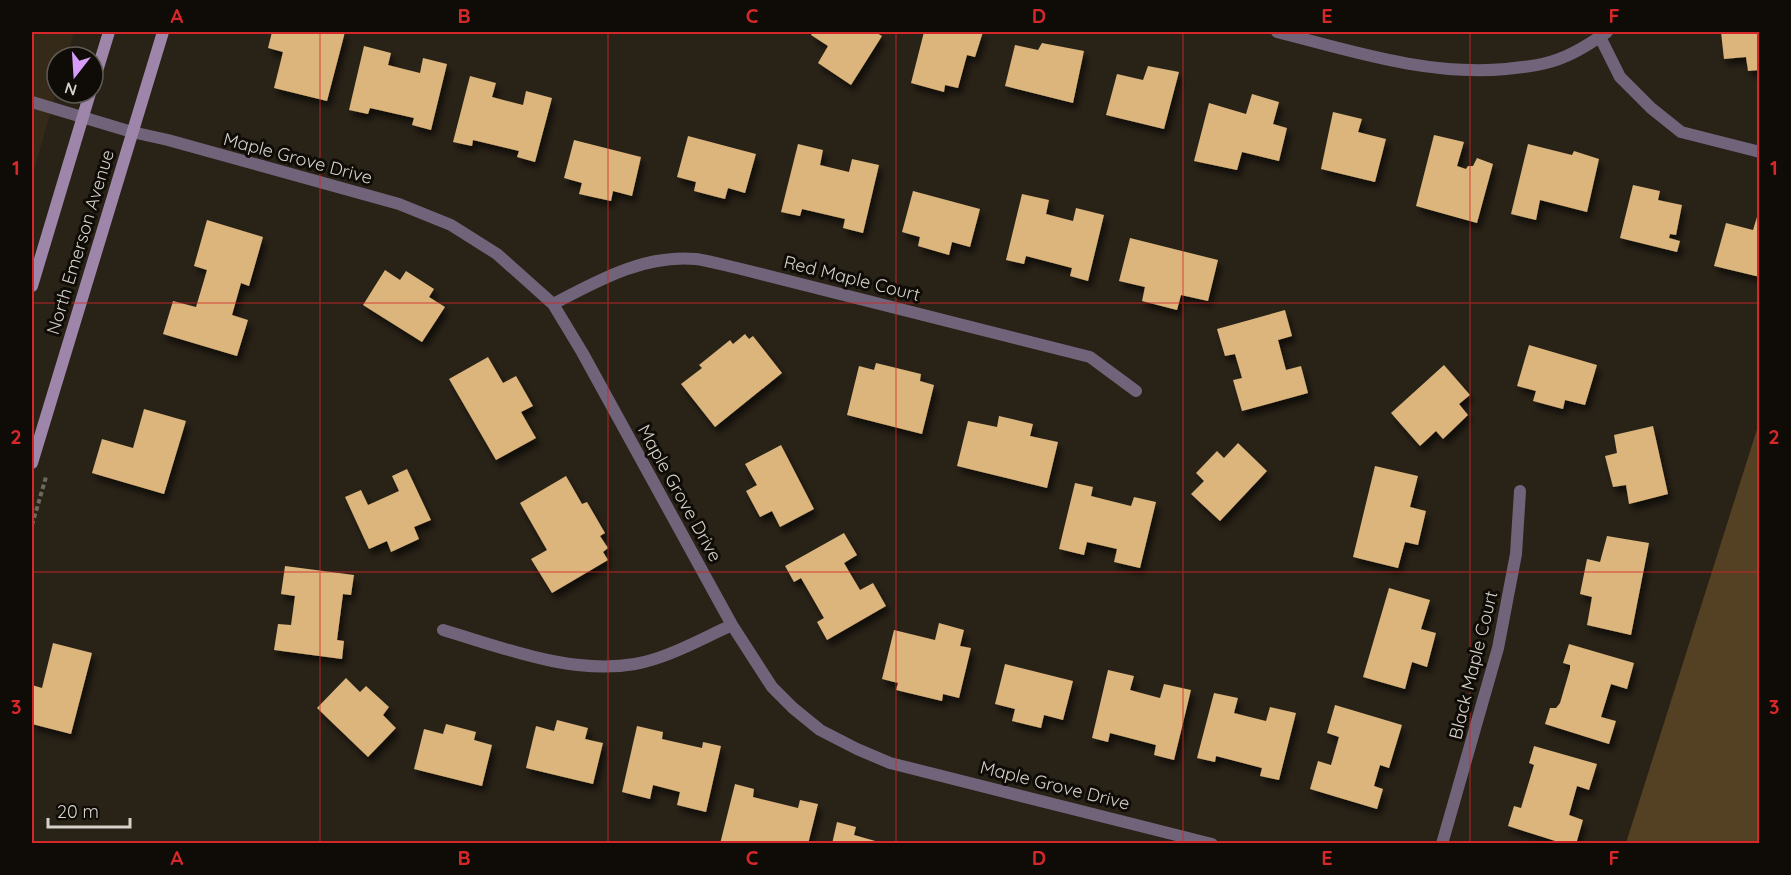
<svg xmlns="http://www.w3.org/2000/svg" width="1791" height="875" font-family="Quicksand,sans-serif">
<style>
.built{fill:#352918}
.green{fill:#544022}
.building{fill:#dbb57c;filter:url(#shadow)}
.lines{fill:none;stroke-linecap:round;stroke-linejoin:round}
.path{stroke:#6d675d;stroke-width:4;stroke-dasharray:4.5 3;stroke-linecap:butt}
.minor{stroke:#716379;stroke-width:12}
.secondary{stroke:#9d86aa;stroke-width:12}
.grid{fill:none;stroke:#d62828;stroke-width:1.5;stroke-opacity:0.55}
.labels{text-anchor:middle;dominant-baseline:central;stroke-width:6;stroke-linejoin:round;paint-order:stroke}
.street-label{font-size:18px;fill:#d6d1ca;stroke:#0f0c07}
.neatline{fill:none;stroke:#d62828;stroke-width:2}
.grid-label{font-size:20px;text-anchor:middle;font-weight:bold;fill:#d62828}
</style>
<defs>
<filter id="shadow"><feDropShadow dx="3.5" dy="6" stdDeviation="3" flood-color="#0009"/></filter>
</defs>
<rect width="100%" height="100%" fill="#292217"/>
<path class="built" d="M 32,32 L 74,32 L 67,57 L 57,57 L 57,90 L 32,177 Z"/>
<path class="green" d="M 1759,423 L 1759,843 L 1626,843 Z"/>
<path class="building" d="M 272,32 L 345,32 L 327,101 L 274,88 L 283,52 L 268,48 Z
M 813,32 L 875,32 L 882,36 L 851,85 L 818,63 L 828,46 L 811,35 Z
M 924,32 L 983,32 L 975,57 L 967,55 L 958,88 L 945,85 L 944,92 L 911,83 Z
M 1721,32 L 1760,32 L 1760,70 L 1748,71 L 1746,57 L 1724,59 Z
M 1042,43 L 1084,51 L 1073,103 L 1005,86 L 1015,45 L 1038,50 Z
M 364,46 L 391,53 L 388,65 L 420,73 L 423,58 L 447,64 L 431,130 L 412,125 L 414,118 L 370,108 L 368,114 L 349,110 Z
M 1148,66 L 1179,72 L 1164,129 L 1106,115 L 1117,74 L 1143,80 Z
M 470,76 L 496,83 L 492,97 L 523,105 L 526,91 L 552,98 L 535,162 L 517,157 L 519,151 L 473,140 L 472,146 L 453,142 Z
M 1252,94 L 1279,102 L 1273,124 L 1287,128 L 1279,161 L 1242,152 L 1237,170 L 1194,161 L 1209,103 L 1246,114 Z
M 1333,112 L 1362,119 L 1358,132 L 1386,139 L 1375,182 L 1321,169 Z
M 1434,135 L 1464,142 L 1457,166 L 1466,169 L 1468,166 L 1473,166 L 1477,158 L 1493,164 L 1477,223 L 1416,206 Z
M 688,136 L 756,154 L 745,193 L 728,188 L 725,199 L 694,191 L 696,182 L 677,177 Z
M 574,140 L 641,157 L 632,196 L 613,191 L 611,201 L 579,194 L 582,183 L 564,178 Z
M 798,144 L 823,150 L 820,165 L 849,172 L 852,159 L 879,165 L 863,233 L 843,228 L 845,219 L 802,209 L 800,216 L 781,212 Z
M 1528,144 L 1572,155 L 1574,151 L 1599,159 L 1587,212 L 1540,200 L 1536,220 L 1511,214 Z
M 1633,185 L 1660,191 L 1658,200 L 1682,205 L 1676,235 L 1670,234 L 1669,238 L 1680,241 L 1677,252 L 1620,238 Z
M 913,191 L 980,209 L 970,247 L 952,242 L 949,255 L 918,246 L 920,237 L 902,232 Z
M 1022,194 L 1049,200 L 1046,214 L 1073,221 L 1076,208 L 1104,215 L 1088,281 L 1070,276 L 1072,268 L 1026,256 L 1024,264 L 1006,260 Z
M 1757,217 L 1760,217 L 1760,277 L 1714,266 L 1726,223 L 1753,230 Z
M 207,220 L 263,237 L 249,286 L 241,283 L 232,315 L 248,320 L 237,356 L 163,334 L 173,301 L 196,307 L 207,270 L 194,266 Z
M 1130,238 L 1218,260 L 1208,301 L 1181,295 L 1177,310 L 1142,301 L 1145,287 L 1119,281 Z
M 385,270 L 400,280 L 406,271 L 434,289 L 429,297 L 445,307 L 422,342 L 363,305 Z
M 1285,310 L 1292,336 L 1278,340 L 1286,370 L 1301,366 L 1308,393 L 1242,411 L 1233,380 L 1242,378 L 1235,354 L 1225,356 L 1217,329 Z
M 745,334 L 749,339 L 753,336 L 782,373 L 715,427 L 681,384 L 702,368 L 699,365 L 730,340 L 733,344 Z
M 1529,345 L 1597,365 L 1585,405 L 1565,400 L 1563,409 L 1533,401 L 1536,391 L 1517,386 Z
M 488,357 L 503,383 L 516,376 L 533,406 L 521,412 L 536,438 L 496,460 L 449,379 Z
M 876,363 L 921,374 L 920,381 L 934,385 L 922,434 L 847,415 L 859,366 L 874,370 Z
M 1444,365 L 1470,395 L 1459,404 L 1468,415 L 1443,439 L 1436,431 L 1420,446 L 1391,413 Z
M 144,409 L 186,421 L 164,494 L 92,473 L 102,439 L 133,448 Z
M 999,416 L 1033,424 L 1030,436 L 1058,442 L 1047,488 L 957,466 L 968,421 L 997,427 Z
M 1653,426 L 1668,494 L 1629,504 L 1626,485 L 1613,487 L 1605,456 L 1617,453 L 1614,435 Z
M 1238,443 L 1267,471 L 1220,521 L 1191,494 L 1204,481 L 1196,473 L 1217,451 L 1224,458 Z
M 781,445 L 814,509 L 780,527 L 772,511 L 760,517 L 746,491 L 757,485 L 745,464 Z
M 1375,466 L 1418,476 L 1410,507 L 1426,511 L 1418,545 L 1405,542 L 1398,568 L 1353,557 Z
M 407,469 L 431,520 L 414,527 L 419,539 L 391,552 L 387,541 L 369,549 L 345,497 L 361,490 L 368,505 L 399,491 L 392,476 Z
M 566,476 L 582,504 L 587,502 L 605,533 L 600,536 L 608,548 L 603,552 L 608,560 L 552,593 L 531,559 L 547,550 L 520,503 Z
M 1075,483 L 1093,487 L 1091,496 L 1131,506 L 1134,497 L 1156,502 L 1140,568 L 1114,562 L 1117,549 L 1087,542 L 1084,555 L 1059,549 Z
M 844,533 L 857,555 L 844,563 L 860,590 L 873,583 L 886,606 L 827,640 L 817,622 L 824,618 L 801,578 L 794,582 L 785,566 Z
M 1607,536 L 1649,543 L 1631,635 L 1587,625 L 1592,597 L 1580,594 L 1587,559 L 1600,562 Z
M 285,566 L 354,575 L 351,595 L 343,594 L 337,640 L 344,641 L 342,659 L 274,650 L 278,624 L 291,625 L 295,596 L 281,594 Z
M 1389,588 L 1430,600 L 1421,629 L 1436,633 L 1427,667 L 1412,662 L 1405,689 L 1363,677 Z
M 939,623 L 964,630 L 960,646 L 971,648 L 959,698 L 943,694 L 942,701 L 896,690 L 898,683 L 882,679 L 894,630 L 935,640 Z
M 53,643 L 92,653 L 71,734 L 32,724 L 32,685 L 42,688 Z
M 1569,644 L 1634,663 L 1627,689 L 1611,684 L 1601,717 L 1616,721 L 1609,744 L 1545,724 L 1550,708 L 1556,708 L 1560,703 L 1570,669 L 1570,665 L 1563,663 Z
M 1005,664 L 1073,681 L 1063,720 L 1044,715 L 1041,728 L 1012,721 L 1015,709 L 995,704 Z
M 1108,670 L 1134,676 L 1130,690 L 1160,698 L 1164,684 L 1191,690 L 1174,760 L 1154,755 L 1156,745 L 1110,733 L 1108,742 L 1092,738 Z
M 346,678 L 360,692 L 366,686 L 389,707 L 383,715 L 396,728 L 368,757 L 317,708 Z
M 1214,693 L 1238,698 L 1234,713 L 1266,721 L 1270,707 L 1296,713 L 1279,780 L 1260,776 L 1262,768 L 1216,756 L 1215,762 L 1197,758 Z
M 1335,705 L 1402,725 L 1389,768 L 1380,765 L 1374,786 L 1383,789 L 1377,809 L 1310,789 L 1318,761 L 1331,765 L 1339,737 L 1327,733 Z
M 557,720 L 588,728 L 585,739 L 603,743 L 593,784 L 526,768 L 536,726 L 554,731 Z
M 446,724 L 476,732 L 474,740 L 492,745 L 482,786 L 414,769 L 424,729 L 443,734 Z
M 637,726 L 663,732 L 662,739 L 702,748 L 703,742 L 721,746 L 706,812 L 677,805 L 680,792 L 653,785 L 650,799 L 622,792 Z
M 1534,746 L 1597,764 L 1589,790 L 1577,786 L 1569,815 L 1583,820 L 1576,844 L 1565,844 L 1508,826 L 1514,806 L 1521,808 L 1534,765 L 1529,763 Z
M 735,784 L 754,789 L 753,797 L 798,808 L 800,800 L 818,804 L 808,844 L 720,844 Z
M 837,822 L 856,827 L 854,835 L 886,844 L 832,844 Z"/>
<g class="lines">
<path class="path" d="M 32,525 L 46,477"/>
<path class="minor" d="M 1277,32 C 1352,51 1427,76 1506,69 C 1525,67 1546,65 1564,57 C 1579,51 1594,41 1607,32
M 1600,37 L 1620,77 L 1651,108 L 1681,132 L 1760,152
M 32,102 L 132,132 L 168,140 L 399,204 L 451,225 L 497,254 L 553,304 L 582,352 L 732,625 L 772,687 L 793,708 L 820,730 L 857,749 L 890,763 L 1212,844
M 553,304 C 597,281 644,254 696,259 C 711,261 727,266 741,269 L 1090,357 L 1136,391
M 443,630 C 504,648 571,675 635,664 C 668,658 701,639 732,625
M 1442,844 L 1498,648 L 1516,554 L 1520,491"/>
<path class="secondary" d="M 93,84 L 109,32
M 32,286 L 90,93
M 32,463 L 163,32"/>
</g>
<path class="grid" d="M 320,32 L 320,844M 608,32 L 608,844M 896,32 L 896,844M 1183,32 L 1183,844M 1470,32 L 1470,844M 32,303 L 1760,303M 32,572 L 1760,572"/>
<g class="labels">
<g class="street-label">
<text transform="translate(298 158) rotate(15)">Maple Grove Drive</text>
<text transform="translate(80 242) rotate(-73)">North Emerson Avenue</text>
<text transform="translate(852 278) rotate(14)">Red Maple Court</text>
<text transform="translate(680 493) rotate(61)">Maple Grove Drive</text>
<text transform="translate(1473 665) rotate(-76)">Black Maple Court</text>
<text transform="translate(1055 785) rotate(14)">Maple Grove Drive</text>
</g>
</g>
<rect width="1791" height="875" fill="none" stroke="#0f0c07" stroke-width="66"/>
<g transform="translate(75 75) rotate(197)"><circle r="28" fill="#0f0c07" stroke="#5f5b55" stroke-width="1.5"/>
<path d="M0-4.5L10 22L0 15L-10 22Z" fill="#d79bf9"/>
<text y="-9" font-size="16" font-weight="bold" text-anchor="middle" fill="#d6d1ca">N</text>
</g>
<path d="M48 818v9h82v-9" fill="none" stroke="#d6d1ca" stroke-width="3"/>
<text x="57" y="818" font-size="18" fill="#d6d1ca" stroke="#0f0c07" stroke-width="4.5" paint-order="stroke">20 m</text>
<rect x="33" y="33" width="1725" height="809" class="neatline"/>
<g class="grid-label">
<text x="177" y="23">A</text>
<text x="464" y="23">B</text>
<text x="752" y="23">C</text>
<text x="1039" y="23">D</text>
<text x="1327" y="23">E</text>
<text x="1614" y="23">F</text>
<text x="16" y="175">1</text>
<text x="1774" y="175">1</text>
<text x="16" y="444">2</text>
<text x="1774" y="444">2</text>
<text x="16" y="714">3</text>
<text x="1774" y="714">3</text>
<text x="177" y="865">A</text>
<text x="464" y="865">B</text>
<text x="752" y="865">C</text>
<text x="1039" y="865">D</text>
<text x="1327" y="865">E</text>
<text x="1614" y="865">F</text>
</g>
</svg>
